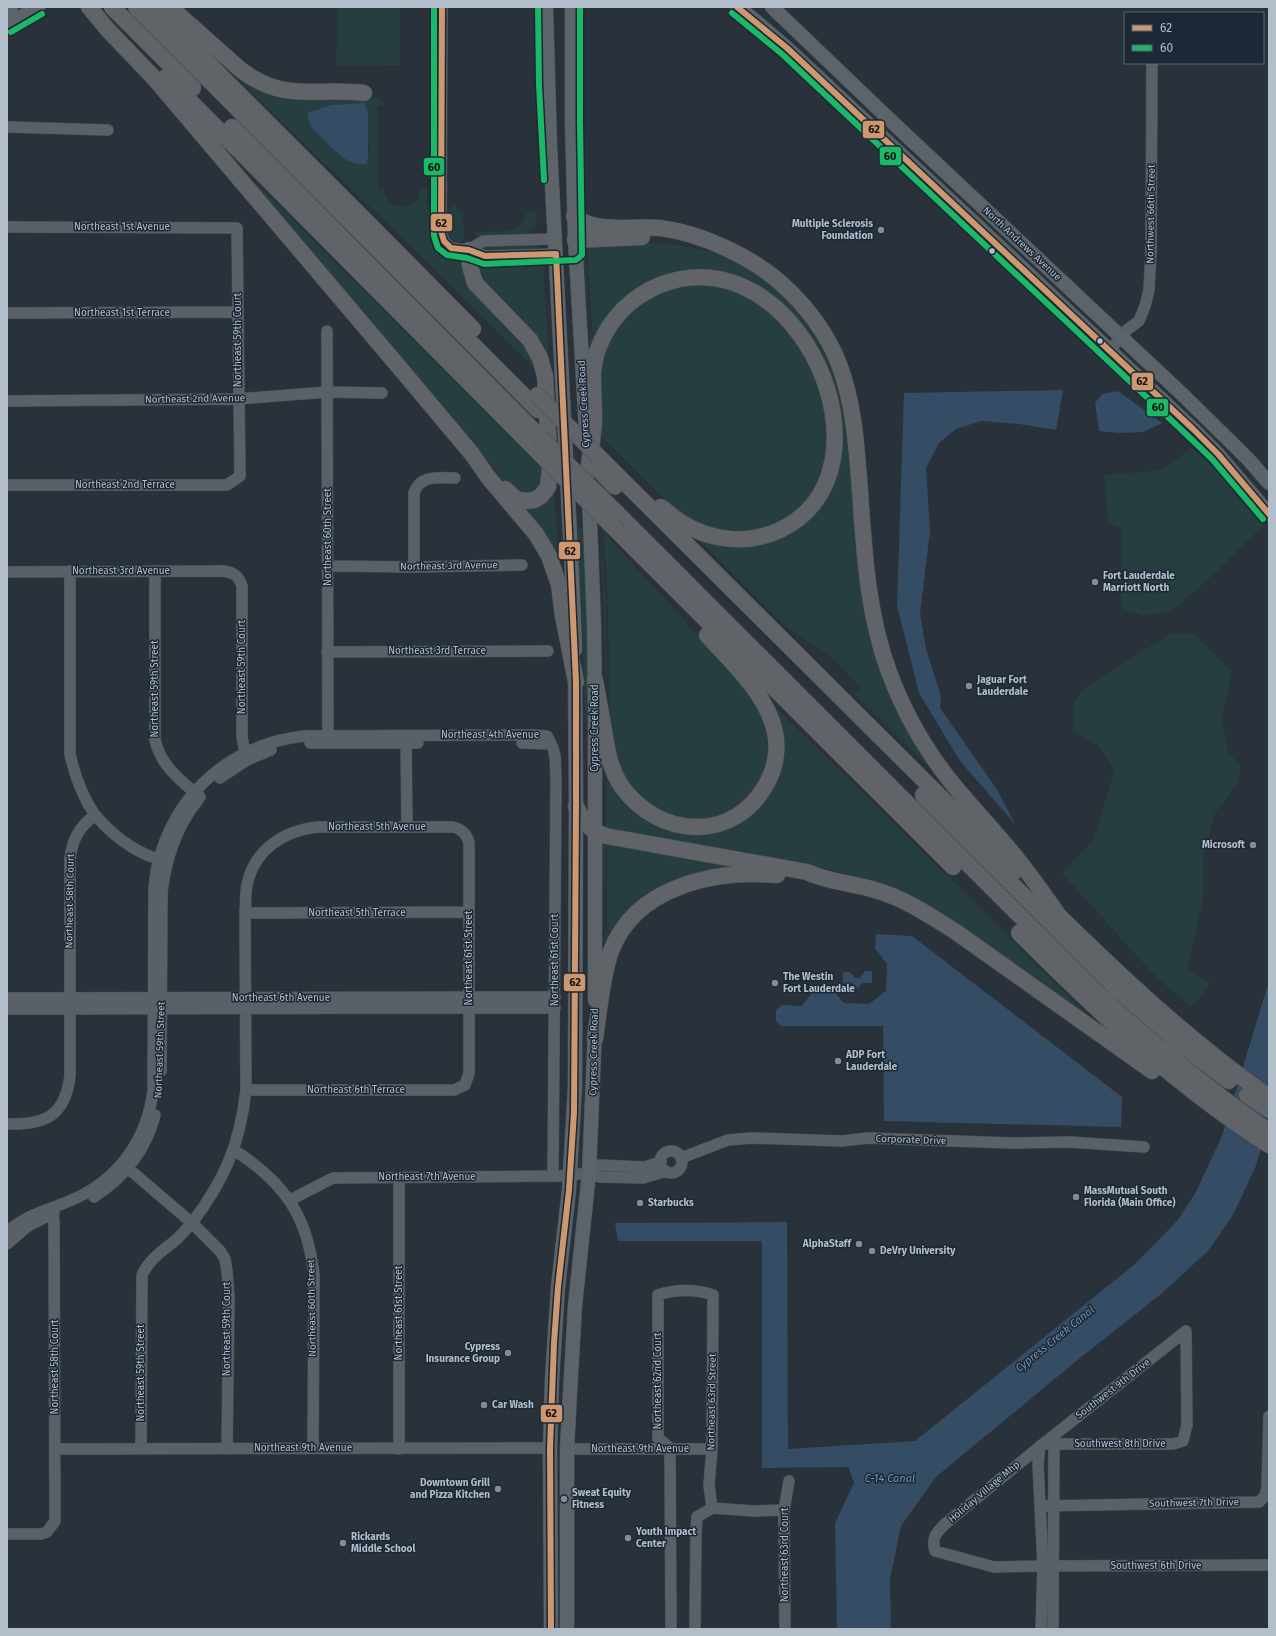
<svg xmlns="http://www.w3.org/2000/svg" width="1276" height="1636" font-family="'Fira Sans',sans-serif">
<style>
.green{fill:#263e40;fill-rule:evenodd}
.water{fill:#344c64}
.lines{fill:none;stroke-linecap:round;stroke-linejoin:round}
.minor-casing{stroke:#484e54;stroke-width:12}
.major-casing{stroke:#474e56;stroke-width:15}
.highway-casing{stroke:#464e55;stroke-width:17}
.minor{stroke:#5a6067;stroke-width:11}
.major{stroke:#5c6369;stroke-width:14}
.highway{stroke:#606367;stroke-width:16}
.highway-bridge-casing{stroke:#464e55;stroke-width:17;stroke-linecap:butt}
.highway-bridge{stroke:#606367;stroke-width:16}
.bus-1-casing{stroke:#1c2835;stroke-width:9}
.bus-2-casing{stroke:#1c2835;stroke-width:9}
.bus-1{stroke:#cd976f;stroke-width:6}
.bus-2{stroke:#1ab867;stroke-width:6}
.poi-dot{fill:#838d98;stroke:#1c2835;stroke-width:1.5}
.bus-dot{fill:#b3becb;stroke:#1c2835;stroke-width:1.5}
.labels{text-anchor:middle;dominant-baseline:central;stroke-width:3;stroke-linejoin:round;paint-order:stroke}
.street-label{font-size:10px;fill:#b3becb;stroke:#1c2835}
.poi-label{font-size:10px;font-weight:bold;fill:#b3becb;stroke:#1c2835;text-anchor:start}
.water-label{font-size:11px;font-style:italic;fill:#7192b0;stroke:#1c2835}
.line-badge{stroke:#1c2835;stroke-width:1.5}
.pale-badge-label{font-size:11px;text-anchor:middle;font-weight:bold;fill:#111}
</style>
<rect width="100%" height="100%" fill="#29323a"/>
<path class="green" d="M 338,7 L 400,7 L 400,65 L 336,66 Z
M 216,57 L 245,78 L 359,98 C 368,98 381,95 384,105 L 377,106 L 378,189 L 384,189 C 387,213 420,212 420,189 L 427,189 L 426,201 L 432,214 L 433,229 L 436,230 C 436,242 437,256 451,258 C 456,259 459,258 464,259 L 521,338 L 539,373 L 397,232 L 310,150 ZM 364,104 C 366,122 372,146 366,164 L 347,160 L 338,153 L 320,135 L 308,113 L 331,105 Z
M 247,174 L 545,472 L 545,481 L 532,496 L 513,491 L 405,363 L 243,177 Z
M 456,203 L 457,211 L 463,213 L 464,238 L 462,242 C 443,243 441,209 456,203 Z
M 530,210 L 537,212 C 538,223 534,231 524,235 L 480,237 L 475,235 L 474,232 L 509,231 L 521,225 L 526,214 Z
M 660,243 L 679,245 L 717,253 L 735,260 L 769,281 L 802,313 L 829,353 L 845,400 L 863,590 L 932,766 L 930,768 L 854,694 L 860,687 L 837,662 L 784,625 L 696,537 L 748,543 L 819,503 L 833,398 L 774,300 L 674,276 L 600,336 L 594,333 L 592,330 L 587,244 Z
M 540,244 L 538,248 L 486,251 L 483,249 L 485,246 Z
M 583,245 L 585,245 L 590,331 L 594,335 L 599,338 L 591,351 Z
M 537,258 L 542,260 L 543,265 L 549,361 L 480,283 L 476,261 Z
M 676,284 L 735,286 L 785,322 L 821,385 L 831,445 L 818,489 L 786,521 L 756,532 L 720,531 L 689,519 L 674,508 L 599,434 L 599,369 L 608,341 L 628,310 Z
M 1191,448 L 1247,496 L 1264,525 L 1214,574 L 1172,611 L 1143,616 L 1121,608 L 1121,528 L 1108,522 L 1104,475 L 1163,470 Z
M 556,483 L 554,498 L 559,553 L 557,557 L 523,506 Z
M 584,527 L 587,609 L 587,732 L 585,711 L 578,528 Z
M 604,532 L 739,681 L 756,703 L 766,725 L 771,746 L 766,776 L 735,811 L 691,823 L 649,809 L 619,773 L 610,731 L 608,606 Z
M 602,536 L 606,606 L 607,730 Z
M 1170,634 L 1194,634 L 1232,672 L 1222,717 L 1228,751 L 1241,767 L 1238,783 L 1215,813 L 1203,857 L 1203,900 L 1187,970 L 1211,983 L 1192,1007 L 1157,978 L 1062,873 L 1094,840 L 1114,771 L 1099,746 L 1073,731 L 1074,703 L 1083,689 Z
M 770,702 C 880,808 988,917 1097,1024 L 891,890 L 850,875 L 828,869 L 606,830 L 606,780 L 612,777 L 626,798 L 703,830 L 768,789 Z
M 603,842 L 605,842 L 605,931 L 614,937 L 605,952 Z
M 607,842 L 768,869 L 705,875 L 615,935 L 607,930 Z"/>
<path class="water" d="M 364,103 L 368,112 L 368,157 L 366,164 C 359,164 353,164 347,160 C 339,156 316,133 310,125 C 308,121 308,117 307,113 L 331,105 Z
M 1063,390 L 1056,430 L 1019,424 L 981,421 L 956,429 L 939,443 L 926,468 L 930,531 L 920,614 L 926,649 L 941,696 L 940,708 L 996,788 L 1015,824 L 960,761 L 919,693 L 897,606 L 904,393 Z
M 1118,391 L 1162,423 L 1143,432 L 1119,433 L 1099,431 L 1095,403 L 1102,394 Z
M 876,934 L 912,936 L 1122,1097 L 1121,1127 L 884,1121 L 883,1026 L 781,1026 L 776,1021 L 776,1010 L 782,1005 L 802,1006 L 816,987 L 830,987 L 844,1003 L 869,1004 L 886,991 L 887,964 L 875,948 Z
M 865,971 L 872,971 L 872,983 L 862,983 L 858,989 L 853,983 L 843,983 L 843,972 L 850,972 L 855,978 L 860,978 Z
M 1269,981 L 1269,1125 L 1255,1168 L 1233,1215 L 1208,1251 L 1161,1294 L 1075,1362 L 936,1477 L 901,1526 L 890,1579 L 891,1629 L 837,1629 L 835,1523 L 854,1483 L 848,1467 L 762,1468 L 762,1241 L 618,1241 L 615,1223 L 787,1222 L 788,1449 L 915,1441 L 1135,1264 L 1177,1221 L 1196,1192 L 1222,1136 Z"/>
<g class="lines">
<g class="minor-casing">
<path id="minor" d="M 442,7 L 441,231 L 444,241 L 451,248 L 469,250 L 485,256 L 556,254
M 7,127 L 108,130
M 7,227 L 237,228 L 240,476 L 227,485 L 7,485
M 469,250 L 483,241 L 555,239
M 7,313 L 238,312
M 327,331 L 328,742
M 1109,351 L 1128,329 L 1139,321 L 1145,306 L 1149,290 L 1151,252 L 1152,63
M 7,401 L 238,399 L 327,392 L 382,393
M 328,566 L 414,567 L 522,565
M 414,567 L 414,493 C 420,474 439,478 455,478
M 155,571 L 155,740 C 161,766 180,780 200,797
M 7,572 L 224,571 C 234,573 239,576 242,586 L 242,737 L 246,758
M 327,652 L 548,651
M 406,736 L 407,826
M 310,743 L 418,743
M 522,743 L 551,744
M 220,778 L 247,760 L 271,750
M 95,815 C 114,837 136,854 165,861
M 245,913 L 468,912
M 7,998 L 555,997
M 7,1009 L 555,1008
M 161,1071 L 162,892 C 166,859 176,827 198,800
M 7,1124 C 44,1125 65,1117 70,1076 L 70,859 C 72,840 79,827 95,815 C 82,796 75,777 70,754 L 70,571
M 234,1150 C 284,1182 308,1216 314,1276 L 313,1448
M660 1162a11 11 0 1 1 22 0a11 11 0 1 1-22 0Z
M 681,1158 L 728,1140 L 752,1138 L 842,1141 L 868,1138 L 1011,1143 L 1069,1142 L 1144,1147
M 123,1164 L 192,1223 C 187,1228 182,1234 177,1239 C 164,1250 150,1258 142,1275 L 141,1449
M 589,1173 L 600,1177 L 643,1178 L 666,1171
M 399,1177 L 399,1449
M 94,1197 C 125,1177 146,1150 155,1115
M 290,1200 L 333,1178 L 560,1176 L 589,1173 L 600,1165 L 644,1167 L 661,1162
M 7,1232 C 28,1213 50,1210 74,1199 C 119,1179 147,1139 153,1091 L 154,889 C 155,879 156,868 159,859 C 178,790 234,744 304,736 L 535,735 L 547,736 L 553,748 L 555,756 L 556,779 L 553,1176
M 7,1244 L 28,1226 L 54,1213
M 1043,1444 L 1173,1444 L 1183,1441 L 1187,1425 L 1186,1331
M 1040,1446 L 1038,1464 L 1043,1566 L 994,1567 L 935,1551 C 931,1538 936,1533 945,1524 L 1043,1444 L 1186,1331
M 56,1449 L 550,1448
M 227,1449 L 229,1297 L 227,1271 L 225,1259 L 220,1251 L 192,1223 C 225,1179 240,1144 246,1090 L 245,913 C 246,904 245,894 247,885 C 254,850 283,831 317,827 L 453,827 C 462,829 467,834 469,843 L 469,1073 L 465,1085 L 454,1090 L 246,1090
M 567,1449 L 712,1449
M 1040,1506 L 1259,1502 L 1265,1496 L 1267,1487 L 1269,1416
M 7,1534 L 41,1534 L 47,1532 L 55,1521 L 54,1221 L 52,1208
M 671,1629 L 670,1448 L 658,1438 L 658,1295 C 675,1289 696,1289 713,1295 L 712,1449 L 709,1485 L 712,1508
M 695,1629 L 696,1532 L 697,1517 L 712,1508 L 754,1511 L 784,1510
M 785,1629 L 784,1510 L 789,1481
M 1041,1629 L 1043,1566 L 1269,1565
M 1053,1629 L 1054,1438"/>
</g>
<g class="major-casing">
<path id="major" d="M 546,7 L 550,146 L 572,573 L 575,650
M 572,7 L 572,123 L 575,240 L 587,446
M 737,7 L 752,18 L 787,48 L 966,215 L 1193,429 L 1218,454 L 1269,514
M 772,7 L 889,119 L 1184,396 L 1248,459 L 1269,483
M 7,10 L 11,7
M 7,25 L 38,7
M 589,497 L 594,624 L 595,707 L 595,1000
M 551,1629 L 550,1448 L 552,1380 L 558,1287 L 569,1190 L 575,1086 L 576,806 L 575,671
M 567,1629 L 567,1449 L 570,1393 L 575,1306 L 589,1173 L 595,1029"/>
</g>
<g class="highway-casing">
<path id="highway" d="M 89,7 L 108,30 L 154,78 L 399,367 L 472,454 L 488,477 L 536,534 L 549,556 L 559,585 L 563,616 L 576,682
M 112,7 L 193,88
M 136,7 L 538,410
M 152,7 L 371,226 L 473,329
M 170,7 L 241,70 C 285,103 315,87 364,93
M 166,77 L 540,454
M 232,127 L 539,436
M 574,216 C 598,235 632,225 660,228 C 701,233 752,257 782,284 C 806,306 827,333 839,364 C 853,401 856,439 859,478 C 864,544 866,610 889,672 C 903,710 923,746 948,778 C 970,806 996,832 1018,860 C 1032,877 1044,895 1057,913
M 575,240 L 642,237
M 469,250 L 470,266 L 475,283 L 530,340 L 540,358 L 545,376 L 550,467 L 548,487 L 541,496 L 534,500 L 527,501 L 516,499 L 505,489
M 588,472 C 590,455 593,438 594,421 C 595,396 589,373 598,349 C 609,319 631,297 660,285 C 797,231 904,471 780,530 C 748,545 711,541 682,523 C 674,518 668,512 661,507
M 615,473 L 1015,871
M 617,513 L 1093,989 C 1148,1041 1207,1088 1269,1132
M 618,532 L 953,867
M 595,680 C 598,696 601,713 604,730 C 607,751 610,769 622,787 C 660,839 735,843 767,783 C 776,767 779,746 774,728 C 764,691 731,662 707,635
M 923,795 L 1118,990 L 1180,1044 L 1229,1081
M 576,806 C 583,822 590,831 606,836 L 807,872 C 828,882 852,883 875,890 C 904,898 931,916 956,932 L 1152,1071
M 1049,906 C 1118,974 1189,1041 1269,1097
M 1019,933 C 1097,1011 1176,1086 1269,1145
M 595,1039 C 599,1012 602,976 611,951 C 636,886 714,870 777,875
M 1247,1095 L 1269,1110"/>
</g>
<use href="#minor" class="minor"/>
<use href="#major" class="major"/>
<use href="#highway" class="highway"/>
<g class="highway-bridge-casing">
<path id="highway-bridge" d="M 537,395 L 615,473
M 539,436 L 617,513
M 540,454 L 618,532
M 597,468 L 615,487"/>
</g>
<use href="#highway-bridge" class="highway-bridge"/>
<g class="bus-1-casing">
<path id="bus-1" d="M 442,7 L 441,231 L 444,241 L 451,248 L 469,250 L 485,256 L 556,254 L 576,682 L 576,806 L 574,1112 L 569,1190 L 558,1287 L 554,1343 L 550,1448 L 551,1629
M 737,7 L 787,48 L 1193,429 L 1218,454 L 1269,514"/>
</g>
<g class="bus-2-casing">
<path id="bus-2" d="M 434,7 L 434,236 L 438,248 L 447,255 L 467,258 L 484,264 L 576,260 L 582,255 L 580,123 L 580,7
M 538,7 L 539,85 L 544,180
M 732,13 L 782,54 L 1187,435 L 1212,459 L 1263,519
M 11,32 L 42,14"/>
</g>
<use href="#bus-1" class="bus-1"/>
<use href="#bus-2" class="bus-2"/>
</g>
<g class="poi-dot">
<circle cx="881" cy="230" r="4"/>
<circle cx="1095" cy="582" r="4"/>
<circle cx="969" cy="686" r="4"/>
<circle cx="1253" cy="845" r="4"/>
<circle cx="775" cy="983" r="4"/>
<circle cx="838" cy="1061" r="4"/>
<circle cx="1076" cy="1197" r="4"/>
<circle cx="640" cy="1203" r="4"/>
<circle cx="859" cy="1244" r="4"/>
<circle cx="872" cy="1251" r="4"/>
<circle cx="508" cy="1353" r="4"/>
<circle cx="484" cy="1405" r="4"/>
<circle cx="498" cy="1489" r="4"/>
<circle cx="564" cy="1499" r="4"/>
<circle cx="628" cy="1538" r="4"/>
<circle cx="343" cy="1543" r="4"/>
</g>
<g class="bus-dot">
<circle cx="992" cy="251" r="3.5"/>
<circle cx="1100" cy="341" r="3.5"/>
</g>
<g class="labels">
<g class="street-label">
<text transform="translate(1151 214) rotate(-89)">Northwest 66th Street</text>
<text x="122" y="227">Northeast 1st Avenue</text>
<text transform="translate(1022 244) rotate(43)">North Andrews Avenue</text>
<text x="122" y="313">Northeast 1st Terrace</text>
<text transform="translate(238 340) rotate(-90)">Northeast 59th Court</text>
<text transform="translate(195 399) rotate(-1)">Northeast 2nd Avenue</text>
<text transform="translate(584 404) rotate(-93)">Cypress Creek Road</text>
<text x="125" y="485">Northeast 2nd Terrace</text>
<text transform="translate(328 537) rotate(-90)">Northeast 60th Street</text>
<text transform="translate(449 566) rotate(-1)">Northeast 3rd Avenue</text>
<text x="121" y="571">Northeast 3rd Avenue</text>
<text x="437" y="651">Northeast 3rd Terrace</text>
<text transform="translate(242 667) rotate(-90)">Northeast 59th Court</text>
<text transform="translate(155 689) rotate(-90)">Northeast 59th Street</text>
<text transform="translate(595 728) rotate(-90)">Cypress Creek Road</text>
<text x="490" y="735">Northeast 4th Avenue</text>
<text x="377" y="827">Northeast 5th Avenue</text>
<text transform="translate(70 901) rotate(-89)">Northeast 58th Court</text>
<text x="357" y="913">Northeast 5th Terrace</text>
<text transform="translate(469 958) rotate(-90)">Northeast 61st Street</text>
<text transform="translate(555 960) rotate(-90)">Northeast 61st Court</text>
<text x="281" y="998">Northeast 6th Avenue</text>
<text transform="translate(160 1050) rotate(-88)">Northeast 59th Street</text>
<text transform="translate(594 1052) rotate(-89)">Cypress Creek Road</text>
<text x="356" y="1090">Northeast 6th Terrace</text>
<text transform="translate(911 1140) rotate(2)">Corporate Drive</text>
<text x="427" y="1177">Northeast 7th Avenue</text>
<text transform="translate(312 1308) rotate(-91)">Northeast 60th Street</text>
<text transform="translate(399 1313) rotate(-90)">Northeast 61st Street</text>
<text transform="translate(227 1329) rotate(-90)">Northeast 59th Court</text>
<text transform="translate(55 1367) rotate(-90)">Northeast 58th Court</text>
<text transform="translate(141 1373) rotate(-90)">Northeast 59th Street</text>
<text transform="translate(658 1381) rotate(-90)">Northeast 62nd Court</text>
<text transform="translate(1113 1389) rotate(-38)">Southwest 9th Drive</text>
<text transform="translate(712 1402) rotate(-89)">Northeast 63rd Street</text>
<text x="1120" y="1444">Southwest 8th Drive</text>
<text x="303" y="1448">Northeast 9th Avenue</text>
<text x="640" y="1449">Northeast 9th Avenue</text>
<text transform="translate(984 1492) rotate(-40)">Holiday Village Mhp</text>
<text transform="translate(1194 1503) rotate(-1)">Southwest 7th Drive</text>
<text transform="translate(785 1555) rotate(-90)">Northeast 63rd Court</text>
<text x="1156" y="1566">Southwest 6th Drive</text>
</g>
<g class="poi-label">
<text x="873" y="224" text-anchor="end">Multiple Sclerosis<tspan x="873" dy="12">Foundation</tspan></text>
<text x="1103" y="576">Fort Lauderdale<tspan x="1103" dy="12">Marriott North</tspan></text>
<text x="977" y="680">Jaguar Fort<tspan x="977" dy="12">Lauderdale</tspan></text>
<text x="1245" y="845" text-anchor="end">Microsoft</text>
<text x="783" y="977">The Westin<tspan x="783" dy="12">Fort Lauderdale</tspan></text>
<text x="846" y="1055">ADP Fort<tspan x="846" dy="12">Lauderdale</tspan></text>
<text x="1084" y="1191">MassMutual South<tspan x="1084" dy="12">Florida (Main Office)</tspan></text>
<text x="648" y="1203">Starbucks</text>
<text x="851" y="1244" text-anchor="end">AlphaStaff</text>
<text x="880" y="1251">DeVry University</text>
<text x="500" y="1347" text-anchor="end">Cypress<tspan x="500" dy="12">Insurance Group</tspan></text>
<text x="492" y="1405">Car Wash</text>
<text x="490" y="1483" text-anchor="end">Downtown Grill<tspan x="490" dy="12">and Pizza Kitchen</tspan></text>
<text x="572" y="1493">Sweat Equity<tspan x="572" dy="12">Fitness</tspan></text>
<text x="636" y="1532">Youth Impact<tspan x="636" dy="12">Center</tspan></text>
<text x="351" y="1537">Rickards<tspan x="351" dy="12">Middle School</tspan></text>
</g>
<g class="water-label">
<text transform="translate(1055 1339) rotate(-39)">Cypress Creek Canal</text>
<text x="890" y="1478">C-14 Canal</text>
</g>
</g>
<g class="line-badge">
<rect x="862" y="120" width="23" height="19" rx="4" fill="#cd976f"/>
<rect x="879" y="146" width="23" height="20" rx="4" fill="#1ab867"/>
<rect x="423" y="157" width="22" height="19" rx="4" fill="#1ab867"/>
<rect x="430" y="213" width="23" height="19" rx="4" fill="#cd976f"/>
<rect x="1131" y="372" width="23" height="19" rx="4" fill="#cd976f"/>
<rect x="1146" y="398" width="23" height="19" rx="4" fill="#1ab867"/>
<rect x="558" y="541" width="23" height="19" rx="4" fill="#cd976f"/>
<rect x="563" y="973" width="23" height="19" rx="4" fill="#cd976f"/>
<rect x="540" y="1404" width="23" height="19" rx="4" fill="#cd976f"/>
</g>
<g class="pale-badge-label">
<text x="874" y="133">62</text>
<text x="890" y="160">60</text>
<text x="434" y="171">60</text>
<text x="441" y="227">62</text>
<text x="1142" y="385">62</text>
<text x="1158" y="411">60</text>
<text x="570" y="555">62</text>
<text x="575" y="986">62</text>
<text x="551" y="1417">62</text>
</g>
<rect width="1276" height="1636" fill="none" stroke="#b3becb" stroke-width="16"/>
<rect x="1124" y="12" width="140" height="52" fill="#1c2835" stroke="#586471"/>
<rect x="1132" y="25" width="20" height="6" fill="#cd976f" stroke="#586471"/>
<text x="1160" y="32" font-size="12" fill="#b3becb">62</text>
<rect x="1132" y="45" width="20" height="6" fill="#1ab867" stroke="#586471"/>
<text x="1160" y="52" font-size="12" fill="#b3becb">60</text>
</svg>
